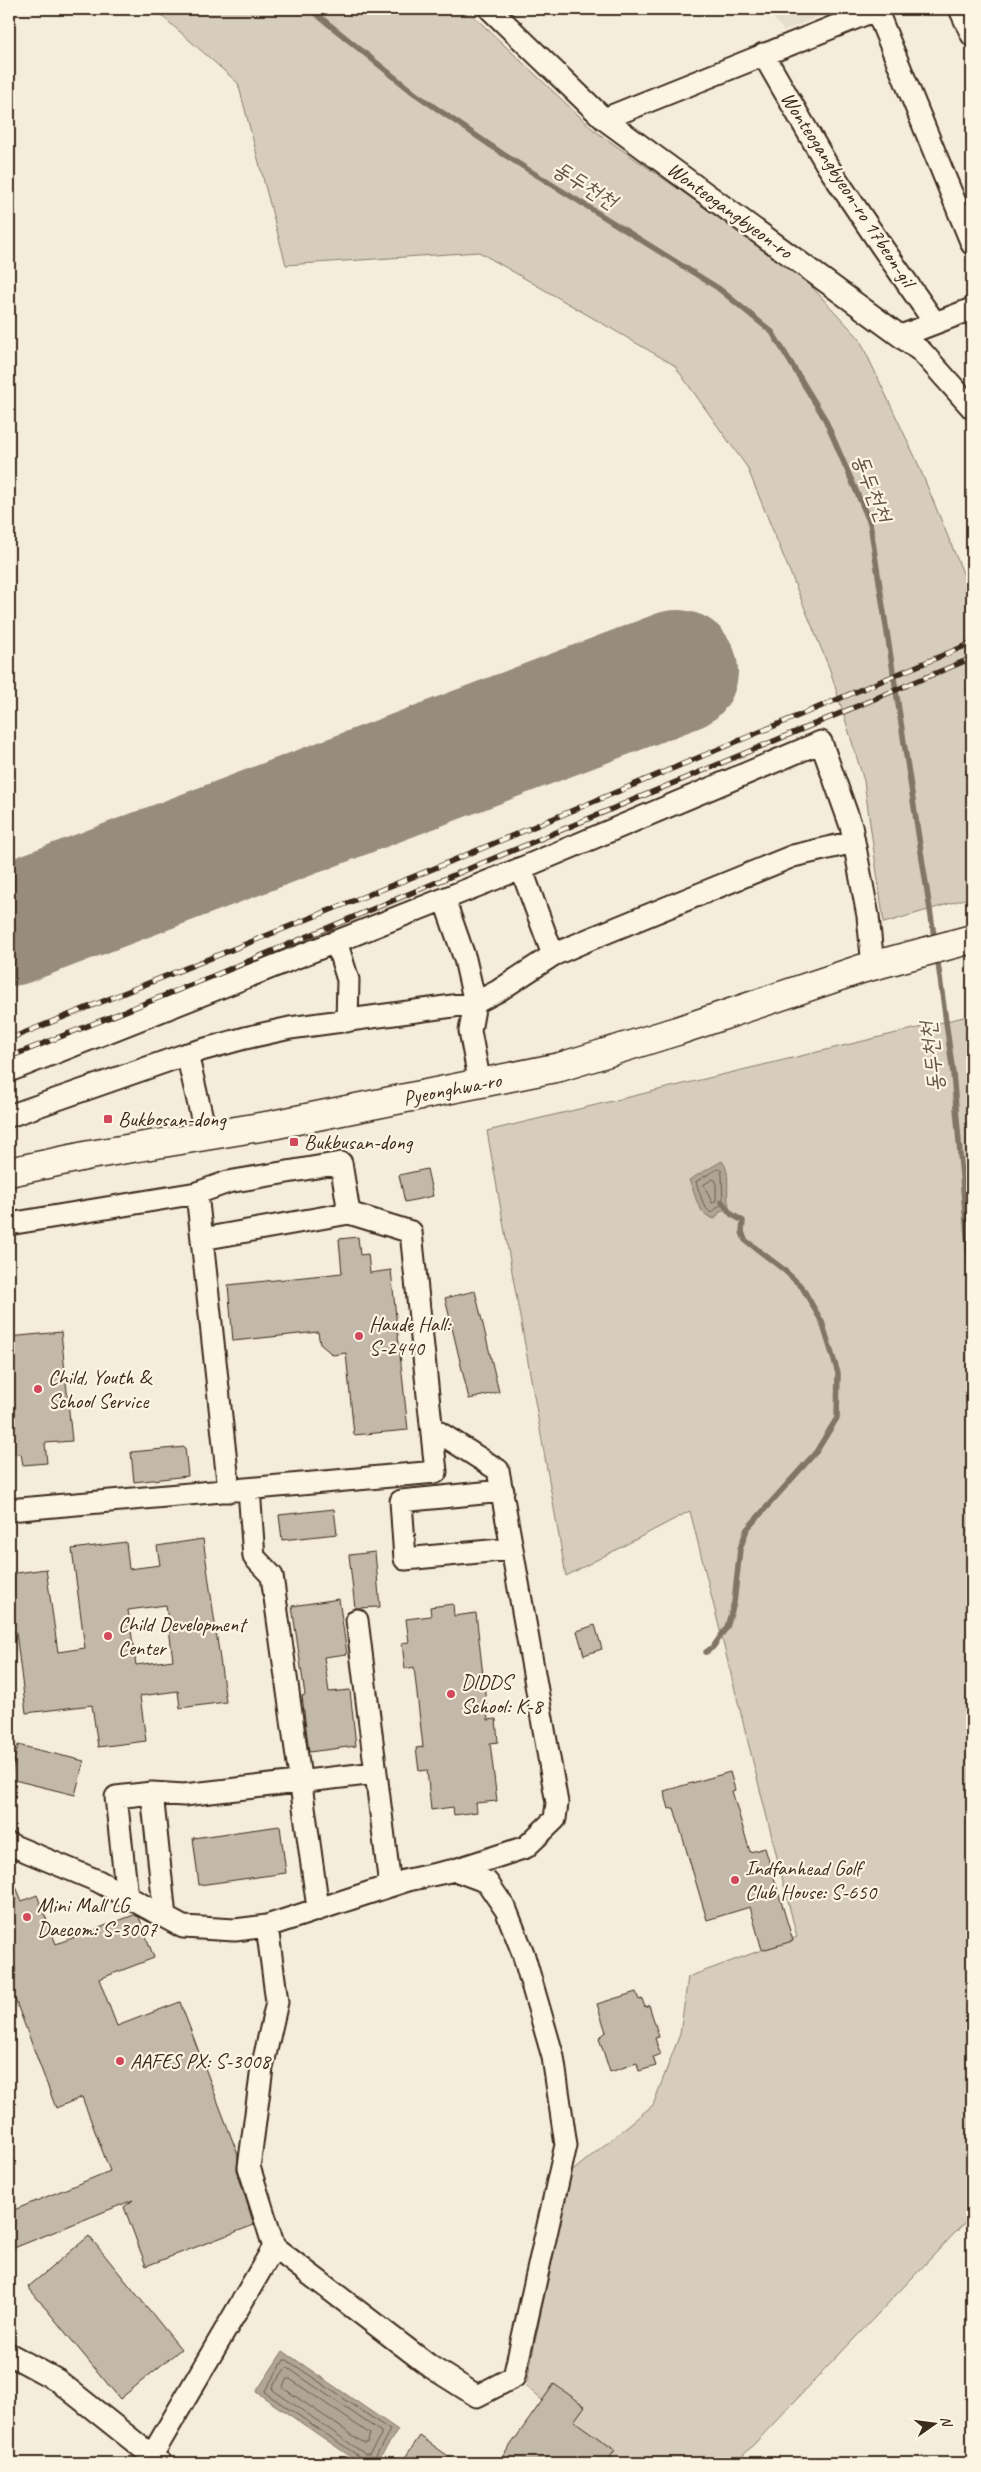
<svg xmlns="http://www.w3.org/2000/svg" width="981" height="2472" font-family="Caveat,'Poor Story',sans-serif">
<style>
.built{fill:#e5ddce}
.green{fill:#d6cdbd;stroke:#887c6e}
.water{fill:#b0a596;stroke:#817466}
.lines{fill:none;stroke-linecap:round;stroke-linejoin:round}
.shore{stroke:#6a5b4e;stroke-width:1}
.stream{stroke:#817466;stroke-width:5.5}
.runway{stroke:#988c7e;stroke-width:122}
.building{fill:#c3b9aa;stroke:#3b2a1e;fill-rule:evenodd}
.minor-casing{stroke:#3b2a1e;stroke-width:25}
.major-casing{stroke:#3b2a1e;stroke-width:31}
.minor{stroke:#fcf5e5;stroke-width:21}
.major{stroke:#fcf5e5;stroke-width:28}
.rail-casing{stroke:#3b2a1e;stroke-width:5.5}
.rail{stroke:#fcf5e5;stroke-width:4;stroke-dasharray:11;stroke-linecap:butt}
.poi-dot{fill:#d1495b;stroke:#fcf5e5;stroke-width:2}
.labels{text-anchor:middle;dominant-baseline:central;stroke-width:4.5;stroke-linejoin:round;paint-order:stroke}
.street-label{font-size:21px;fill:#3b2a1e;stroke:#fcf5e5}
.poi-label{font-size:21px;fill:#3b2a1e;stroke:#fcf5e5;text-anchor:start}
.water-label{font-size:22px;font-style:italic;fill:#645548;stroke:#fcf5e5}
</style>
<rect width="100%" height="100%" fill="#f4eddd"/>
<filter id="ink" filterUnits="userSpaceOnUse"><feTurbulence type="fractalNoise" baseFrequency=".02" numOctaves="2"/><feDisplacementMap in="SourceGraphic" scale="10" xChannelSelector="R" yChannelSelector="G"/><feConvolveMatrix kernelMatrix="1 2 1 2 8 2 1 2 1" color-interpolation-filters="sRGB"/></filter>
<g filter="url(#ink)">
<path class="built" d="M 766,9 L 836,9 L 784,31 Z"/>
<path class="green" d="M 154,9 L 466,9 L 595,131 L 799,273 L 859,338 L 916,459 L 972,595 L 972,897 L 884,923 L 864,781 L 830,670 L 747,467 L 674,365 L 479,252 L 286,265 L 238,83 Z
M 972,1015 L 972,2215 L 736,2463 L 613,2463 L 526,2386 L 569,2174 L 653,2105 L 680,2034 L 688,1977 L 797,1937 L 690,1511 L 566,1576 L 487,1131 Z"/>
<path class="water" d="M 722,1161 C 732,1173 725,1192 729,1207 L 719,1213 L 715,1219 C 697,1215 696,1195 689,1180 Z
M 283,2351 L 398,2430 L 376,2463 L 360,2463 L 256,2392 Z"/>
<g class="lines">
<path class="shore" d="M 718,1169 L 721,1170 L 722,1175 L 723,1203 L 711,1213 L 704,1206 L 696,1182 Z
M 713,1179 L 716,1181 L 716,1201 L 712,1203 L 704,1185 Z
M 288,2368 L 381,2432 L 381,2435 L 369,2454 L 365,2454 L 273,2390 L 272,2387 L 285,2369 Z
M 287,2379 L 290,2379 L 370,2434 L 367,2443 L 364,2443 L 283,2388 Z
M 362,2463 L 360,2457 L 264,2392 L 284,2360 L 287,2360 L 390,2430 L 372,2463"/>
<path class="stream" d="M 310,9 L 414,93 L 503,154 L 718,288 L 772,332 L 825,419 L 870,523 L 935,942
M 937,956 L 953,1073 L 972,1292
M 706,1652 L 713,1647 L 727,1627 L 734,1603 L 740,1549 L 747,1529 L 816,1452 L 837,1418 L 838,1373 L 822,1322 L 802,1287 L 783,1269 L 745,1240 L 742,1232 L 743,1221 L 731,1214 L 722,1202"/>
<path class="runway" d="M 9,925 L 677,671"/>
</g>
<path class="building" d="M 427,1169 L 433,1196 L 405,1202 L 399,1175 Z
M 358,1237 L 360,1255 L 368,1254 L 370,1273 L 391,1270 L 408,1430 L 354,1435 L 346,1353 L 333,1355 L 320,1344 L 318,1332 L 233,1341 L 228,1285 L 342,1273 L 339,1239 Z
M 475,1291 L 499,1392 L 469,1399 L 445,1298 Z
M 61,1332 L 72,1441 L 45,1443 L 47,1463 L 23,1465 L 21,1454 L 9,1455 L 9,1337 Z
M 185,1447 L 188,1476 L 134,1482 L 131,1452 Z
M 334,1509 L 337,1534 L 282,1540 L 279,1515 Z
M 203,1539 L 226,1702 L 180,1708 L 178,1691 L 140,1696 L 146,1741 L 98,1747 L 92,1705 L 26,1713 L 16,1632 L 12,1632 L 9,1609 L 9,1574 L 46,1569 L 58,1652 L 85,1648 L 72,1549 L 126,1542 L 129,1569 L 160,1565 L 157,1546 ZM 166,1605 L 173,1660 L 136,1665 L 128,1610 Z
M 375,1552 L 380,1607 L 355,1608 L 349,1555 Z
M 339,1599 L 347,1654 L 324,1657 L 329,1692 L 350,1690 L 356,1746 L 309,1752 L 302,1696 L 305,1695 L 292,1606 Z
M 453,1604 L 454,1616 L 476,1613 L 488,1720 L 496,1719 L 498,1742 L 490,1743 L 497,1801 L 476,1803 L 477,1812 L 454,1815 L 453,1807 L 431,1810 L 427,1770 L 419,1771 L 416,1748 L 423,1747 L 414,1667 L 405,1669 L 402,1643 L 409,1642 L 406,1619 L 431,1616 L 430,1607 Z
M 595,1625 L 602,1649 L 584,1655 L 577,1631 Z
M 18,1745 L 84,1761 L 75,1795 L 10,1779 Z
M 730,1772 L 735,1790 L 732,1791 L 750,1852 L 765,1848 L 793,1941 L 762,1950 L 750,1907 L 707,1920 L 674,1808 L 669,1809 L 664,1791 Z
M 280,1826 L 286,1873 L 199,1885 L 193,1838 Z
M 9,1870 L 22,1901 L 37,1895 L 56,1944 L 134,1915 L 139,1917 L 154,1958 L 99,1979 L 117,2026 L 180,2002 L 238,2155 L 237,2171 L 254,2225 L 146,2266 L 124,2207 L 133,2200 L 9,2250 L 9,2212 L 110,2171 L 82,2097 L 56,2108 L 9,1983 Z
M 636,1992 L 639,2000 L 642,1999 L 645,2007 L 649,2005 L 659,2037 L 655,2038 L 660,2054 L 653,2057 L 656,2066 L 639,2071 L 637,2063 L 610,2072 L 599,2038 L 606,2032 L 597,2004 Z
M 89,2236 L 181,2349 L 120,2399 L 28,2287 Z
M 554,2384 L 585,2406 L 574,2421 L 615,2450 L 606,2463 L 498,2463 Z
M 420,2436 L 458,2463 L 401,2463 Z"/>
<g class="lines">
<g class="minor-casing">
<path id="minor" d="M 490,9 L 604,119 L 922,352 L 972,408
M 876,9 L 972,244
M 960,9 L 972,35
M 763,54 L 827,165 L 882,247 L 935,323
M 604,119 L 878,9
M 901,336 L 972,309
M 521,868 L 553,955
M 444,899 L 465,959 L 475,1003 L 470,1031 L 480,1084
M 336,941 L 348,980 L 347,1021
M 187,1054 L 206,1135
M 9,1071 L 517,870 L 821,742 L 851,826 L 868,916 L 873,966
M 9,1116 L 187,1054 L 245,1038 L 290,1028 L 475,1003 L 498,991 L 553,955 L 590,939 L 793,856 L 854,842
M 197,1193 L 229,1491
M 9,1224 L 197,1193 L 228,1182 L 341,1163 L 349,1213 L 202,1239
M 432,1428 L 498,1470 L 557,1803 L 555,1819 L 526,1847 L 455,1870
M 249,1489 L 254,1557 L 272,1576 L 318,1908
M 503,1491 L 401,1501 L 405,1559 L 511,1549
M 9,1510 L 436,1472 L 411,1232 L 349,1213
M 357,1620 L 390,1886
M 152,1793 L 184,1795 L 376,1773
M 9,1844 L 98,1881 L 183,1927 L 235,1930 L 267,1926 L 408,1880 L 455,1870 L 487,1882 L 506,1910 L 523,1953 L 553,2057 L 566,2145 L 514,2377 L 477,2396 L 431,2367 L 274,2247 L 249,2167 L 262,2068 L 277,2002 L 267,1926
M 127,1897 L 116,1797 L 152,1793 L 165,1917
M 9,2354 L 57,2380 L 161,2463
M 151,2457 L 274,2247"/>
</g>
<g class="major-casing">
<path id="major" d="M 9,1172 L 90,1155 L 272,1125 L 560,1067 L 677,1031 L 861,969 L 972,939"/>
</g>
<use href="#minor" class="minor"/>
<use href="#major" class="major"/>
<g class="rail-casing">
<path id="rail" d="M 9,1039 L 435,868 L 972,643
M 9,1057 L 201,981 L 972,658"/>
</g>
<use href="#rail" class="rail"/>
</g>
</g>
<g class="poi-dot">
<rect x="103" y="1114" width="10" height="10" rx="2.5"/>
<rect x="289" y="1137" width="10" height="10" rx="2.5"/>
<circle cx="359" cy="1336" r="5"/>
<circle cx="38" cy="1389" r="5"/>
<circle cx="108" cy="1636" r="5"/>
<circle cx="451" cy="1694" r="5"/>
<circle cx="735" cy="1880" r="5"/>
<circle cx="27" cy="1917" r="5"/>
<circle cx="120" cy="2061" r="5"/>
</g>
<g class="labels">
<g class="street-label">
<text transform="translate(848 189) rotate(57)">Wonteogangbyeon-ro 17beon-gil</text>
<text transform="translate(730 210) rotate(36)">Wonteogangbyeon-ro</text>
<text transform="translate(452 1089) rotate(-11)">Pyeonghwa-ro</text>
</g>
<g class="poi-label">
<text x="118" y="1119">Bukbosan-dong</text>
<text x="304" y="1142">Bukbusan-dong</text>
<text x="369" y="1324">Haude Hall:<tspan x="369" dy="24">S-2440</tspan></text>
<text x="48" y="1377">Child, Youth &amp;<tspan x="48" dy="24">School Service</tspan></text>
<text x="118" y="1624">Child Development<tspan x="118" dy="24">Center</tspan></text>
<text x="461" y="1682">DlDDS<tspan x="461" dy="24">School: K-8</tspan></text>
<text x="745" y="1868">Indfanhead Golf<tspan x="745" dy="24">Club House: S-650</tspan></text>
<text x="37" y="1905">Mini Mall LG<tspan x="37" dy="24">Daecom: S-3007</tspan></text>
<text x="130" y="2061">AAFES PX: S-3008</text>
</g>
<g class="water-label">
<text transform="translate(585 185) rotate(32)">동두천천</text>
<text transform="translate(872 488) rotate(69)">동두천천</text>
<text transform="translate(932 1057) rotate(-97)">동두천천</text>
</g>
</g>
<rect width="981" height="2472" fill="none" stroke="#fcf5e5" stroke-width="30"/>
<rect x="15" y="15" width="951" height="2442" fill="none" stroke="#3b2a1e" stroke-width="2" filter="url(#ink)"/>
<g transform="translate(934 2424) rotate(76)" stroke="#fcf5e5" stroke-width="4" paint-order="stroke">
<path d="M0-4L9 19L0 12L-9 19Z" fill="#3b2a1e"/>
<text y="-8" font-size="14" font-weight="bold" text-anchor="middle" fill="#3b2a1e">N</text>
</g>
</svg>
